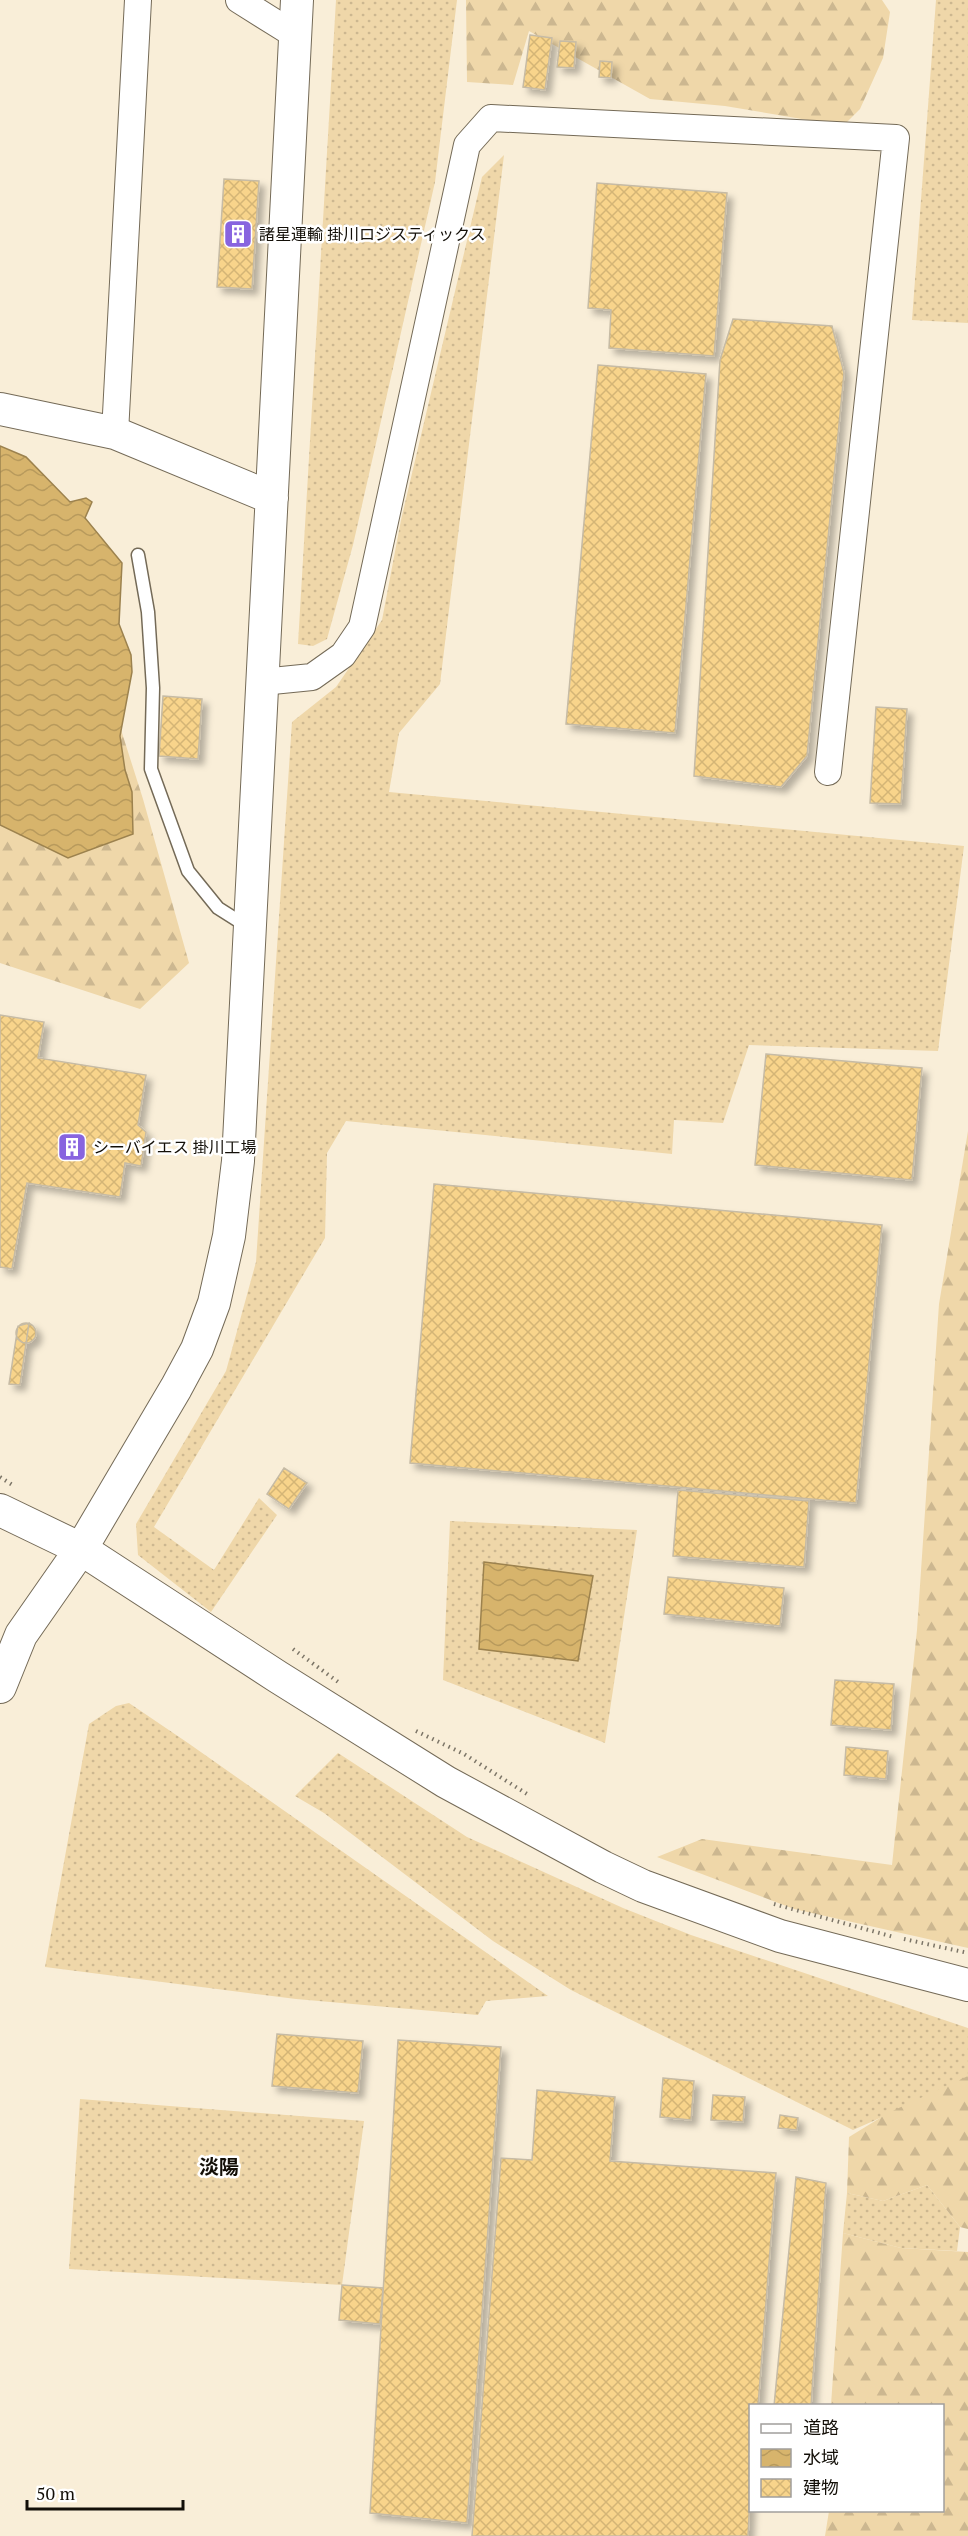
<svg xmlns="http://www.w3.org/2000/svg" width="968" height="2536" font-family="'PT Serif','Noto Sans JP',serif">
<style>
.grass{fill:url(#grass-dots)}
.forest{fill:url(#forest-firs)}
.water{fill:url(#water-waves);stroke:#9c824e;stroke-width:1.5}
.building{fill:url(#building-cross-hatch);stroke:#c6bba5;stroke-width:1.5;filter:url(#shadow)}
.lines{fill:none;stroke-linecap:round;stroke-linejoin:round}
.service-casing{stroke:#746a57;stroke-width:15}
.minor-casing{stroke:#746a57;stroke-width:28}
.tertiary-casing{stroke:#746a57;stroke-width:34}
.path{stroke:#7c7567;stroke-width:4;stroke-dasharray:1.5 4.5;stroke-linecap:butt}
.service{stroke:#fff;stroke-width:12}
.minor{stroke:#fff;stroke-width:26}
.tertiary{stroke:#fff;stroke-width:32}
.labels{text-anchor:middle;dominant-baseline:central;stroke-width:5;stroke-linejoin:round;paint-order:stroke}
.poi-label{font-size:16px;fill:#130f08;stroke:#fff;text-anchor:start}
.quarter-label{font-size:20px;font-weight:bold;fill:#130f08;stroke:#fff}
</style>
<defs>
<pattern id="grass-dots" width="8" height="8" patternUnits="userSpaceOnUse" patternTransform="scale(1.5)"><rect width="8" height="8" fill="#efd7a9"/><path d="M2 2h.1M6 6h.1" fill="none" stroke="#ccb790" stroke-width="1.8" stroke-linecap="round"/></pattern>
<pattern id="forest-firs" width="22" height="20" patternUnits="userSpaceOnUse" patternTransform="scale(1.5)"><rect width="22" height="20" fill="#efd7a9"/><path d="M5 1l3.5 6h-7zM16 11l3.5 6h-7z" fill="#ccb790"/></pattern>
<pattern id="water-waves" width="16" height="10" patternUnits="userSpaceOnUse" patternTransform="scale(1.5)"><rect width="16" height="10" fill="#d7b46c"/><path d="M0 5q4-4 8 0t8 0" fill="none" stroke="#b89a5c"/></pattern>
<pattern id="building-cross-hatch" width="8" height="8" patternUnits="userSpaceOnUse" patternTransform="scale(1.5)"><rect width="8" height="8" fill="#f8d48b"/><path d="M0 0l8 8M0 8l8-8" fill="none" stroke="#d4b576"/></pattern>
<filter id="shadow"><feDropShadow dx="5.5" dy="5.5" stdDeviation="3" flood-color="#0004"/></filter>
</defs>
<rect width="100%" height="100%" fill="#f9eed8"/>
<path class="grass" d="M 336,0 L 457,0 L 435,182 L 353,545 L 327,639 L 313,646 L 298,644 Z
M 936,0 L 968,0 L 968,323 L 912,320 Z
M 504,155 L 440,684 L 399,733 L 389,792 L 964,846 L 938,1051 L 749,1045 L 723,1123 L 674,1120 L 672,1154 L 346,1121 L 327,1153 L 325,1238 L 154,1527 L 214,1570 L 259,1498 L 277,1515 L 211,1612 L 138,1555 L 136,1524 L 226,1371 L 256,1262 L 292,722 L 336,687 L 382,620 L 401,520 L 482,177 Z
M 450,1521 L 637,1530 L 605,1743 L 443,1680 Z
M 129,1703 L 188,1743 L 548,1996 L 486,2001 L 478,2015 L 296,1999 L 45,1967 L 89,1724 L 116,1706 Z
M 338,1753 L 467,1837 L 623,1908 L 691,1935 L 968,2028 L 968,2079 L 853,2130 L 571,1990 L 493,1941 L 324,1813 L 295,1796 Z
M 80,2099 L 364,2121 L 342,2285 L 69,2269 Z
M 927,2185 L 960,2227 L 957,2251 L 901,2248 L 843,2233 L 847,2193 L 883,2201 Z"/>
<path class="forest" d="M 466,0 L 882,0 L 890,12 L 883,58 L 860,109 L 843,126 L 725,106 L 650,99 L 529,31 L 513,85 L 467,82 Z
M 0,616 L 103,673 L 143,799 L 189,963 L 140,1009 L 0,963 Z
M 968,1131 L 968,1948 L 794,1909 L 657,1857 L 702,1839 L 892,1865 L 917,1630 L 939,1304 Z
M 968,2076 L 968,2229 L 960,2227 L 927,2185 L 883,2201 L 847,2193 L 849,2137 L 888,2113 Z
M 843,2233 L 901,2248 L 968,2252 L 968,2536 L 825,2536 L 829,2511 L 942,2510 L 942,2406 L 831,2405 Z"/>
<path class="water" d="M 0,446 L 26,457 L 70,502 L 86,498 L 92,502 L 85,518 L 122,563 L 119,624 L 131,655 L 132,672 L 120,736 L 125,770 L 132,792 L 133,834 L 68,858 L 0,825 Z
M 484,1562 L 593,1576 L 578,1661 L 479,1649 Z"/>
<path class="building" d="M 530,35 L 552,38 L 545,90 L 523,87 Z
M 560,41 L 576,42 L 574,68 L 557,67 Z
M 600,61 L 612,62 L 611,78 L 599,77 Z
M 224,179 L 259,181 L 252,289 L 217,287 Z
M 597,183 L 727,193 L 714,356 L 609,348 L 611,310 L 588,308 Z
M 733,319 L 832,326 L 844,373 L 807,756 L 781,787 L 694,776 L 720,360 Z
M 598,365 L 706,374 L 675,733 L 566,724 Z
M 163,696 L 202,699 L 198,759 L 159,756 Z
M 876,707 L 907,709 L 901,804 L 870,803 Z
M 0,1015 L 44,1022 L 38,1058 L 146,1075 L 138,1125 L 146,1132 L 141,1166 L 125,1163 L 120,1197 L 27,1183 L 12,1269 L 0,1267 Z
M 766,1054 L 922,1068 L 912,1180 L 755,1165 Z
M 434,1184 L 882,1225 L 856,1503 L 410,1463 Z
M16 1333a10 10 0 1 1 20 0a10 10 0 1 1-20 0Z
M 29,1323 L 20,1385 L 9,1384 L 18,1326 Z
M 284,1468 L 307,1483 L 289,1509 L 267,1494 Z
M 678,1490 L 809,1501 L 804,1567 L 673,1556 Z
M 668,1577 L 784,1588 L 780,1626 L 664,1614 Z
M 835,1680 L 894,1684 L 891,1730 L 831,1725 Z
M 846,1747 L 888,1751 L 886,1779 L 844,1775 Z
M 277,2034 L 363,2041 L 358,2093 L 272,2086 Z
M 398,2040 L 501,2047 L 467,2523 L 370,2513 Z
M 663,2078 L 694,2081 L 691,2120 L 660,2117 Z
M 537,2090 L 615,2097 L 610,2161 L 776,2173 L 758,2406 L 750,2406 L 750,2498 L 748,2536 L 472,2536 L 501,2158 L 532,2160 Z
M 713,2095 L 745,2097 L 743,2122 L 711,2120 Z
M 780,2115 L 798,2118 L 797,2130 L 778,2128 Z
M 796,2177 L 826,2183 L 811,2406 L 774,2406 Z
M 342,2285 L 383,2288 L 380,2324 L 339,2320 Z"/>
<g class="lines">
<g class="service-casing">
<path id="service" d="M 138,555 L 148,612 L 153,688 L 151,769 L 188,871 L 218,908 L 248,927"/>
</g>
<g class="minor-casing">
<path id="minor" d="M 239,0 L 295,35
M 115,433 L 138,0
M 262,682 L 312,677 L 343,655 L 362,627 L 467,145 L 491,118 L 896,138 L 828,772"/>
</g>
<g class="tertiary-casing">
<path id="tertiary" d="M 0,409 L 115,433 L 272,498
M 0,1510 L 81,1549 L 278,1677 L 446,1782 L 603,1867 L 643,1886 L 780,1936 L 968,1985
M 0,1687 L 21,1635 L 81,1549 L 176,1388 L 197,1349 L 214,1303 L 229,1236 L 238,1161 L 297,0"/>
</g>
<path class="path" d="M 0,1477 L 14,1486
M 293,1649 L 341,1684
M 416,1731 L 464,1754 L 527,1794
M 774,1904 L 894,1937
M 904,1939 L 968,1953"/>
<use href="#service" class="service"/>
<use href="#minor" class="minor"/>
<use href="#tertiary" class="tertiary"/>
</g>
<defs>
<g id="building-square" transform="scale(1.5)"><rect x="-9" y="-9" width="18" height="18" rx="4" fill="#8864df" stroke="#fff"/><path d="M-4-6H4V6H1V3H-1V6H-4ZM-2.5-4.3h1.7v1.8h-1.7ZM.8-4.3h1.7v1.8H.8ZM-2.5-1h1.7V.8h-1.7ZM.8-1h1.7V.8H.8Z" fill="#fff"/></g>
</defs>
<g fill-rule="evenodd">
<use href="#building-square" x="238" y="234"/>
<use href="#building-square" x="72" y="1147"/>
</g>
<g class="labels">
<g class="poi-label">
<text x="259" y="234">諸星運輸 掛川ロジスティックス</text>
<text x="93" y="1147">シーバイエス 掛川工場</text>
</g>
<g class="quarter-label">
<text x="219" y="2166">淡陽</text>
</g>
</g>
<rect x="749" y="2404" width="195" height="108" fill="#ffffff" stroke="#a19f9c" stroke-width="1.5"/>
<rect x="761" y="2424" width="30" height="9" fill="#ffffff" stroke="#a19f9c" stroke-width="1.5"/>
<text x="803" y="2434" font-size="18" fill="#130f08">道路</text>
<rect x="761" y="2449" width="30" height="18" fill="url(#water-waves)" stroke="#a19f9c" stroke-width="1.5"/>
<text x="803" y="2464" font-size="18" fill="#130f08">水域</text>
<rect x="761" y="2479" width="30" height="18" fill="url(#building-cross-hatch)" stroke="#a19f9c" stroke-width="1.5"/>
<text x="803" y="2494" font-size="18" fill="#130f08">建物</text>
<path d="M27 2500v9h156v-9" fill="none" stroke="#130f08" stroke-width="3"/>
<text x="36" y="2500" font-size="18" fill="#130f08" stroke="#ffffff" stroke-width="4.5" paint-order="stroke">50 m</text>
</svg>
